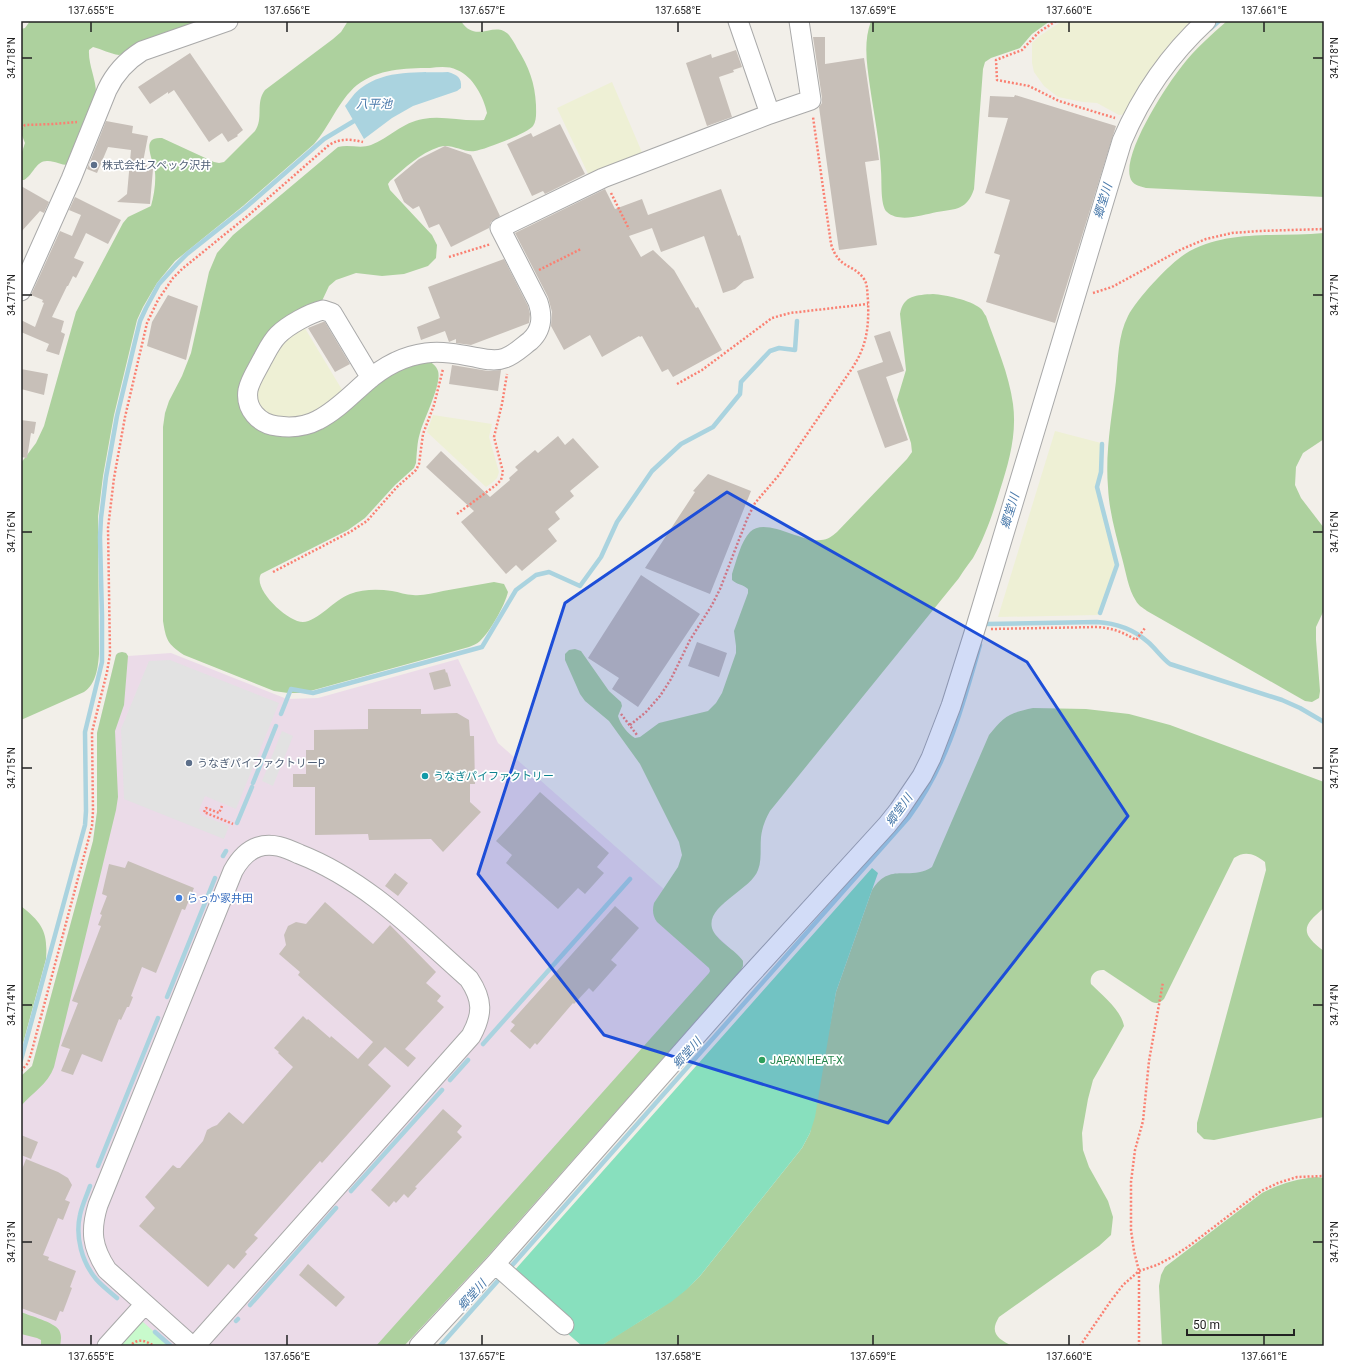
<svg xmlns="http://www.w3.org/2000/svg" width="1345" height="1367" font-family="Roboto,'Noto Sans JP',sans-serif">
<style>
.industrial{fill:#ebdbe8}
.farmland{fill:#eef0d5}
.forest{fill:#add19e}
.park{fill:#c8facc}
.pitch{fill:#88e0be}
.parking{fill:#e2e2e2}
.water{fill:#aad3df}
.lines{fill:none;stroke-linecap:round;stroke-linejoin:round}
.stream{stroke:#aad3df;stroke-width:4.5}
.building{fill:#c7bfb8}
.minor-casing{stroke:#a9a9a9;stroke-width:21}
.path{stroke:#fa8072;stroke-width:2.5;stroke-dasharray:2 2;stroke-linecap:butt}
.minor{stroke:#fff;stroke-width:19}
.marked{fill:#1d4ed8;fill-opacity:0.2;stroke:#1d4ed8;stroke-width:3;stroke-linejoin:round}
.ticks{fill:none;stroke:#222;stroke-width:1.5}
.service-dot{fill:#5c6f8a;stroke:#fff;stroke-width:1.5}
.culture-dot{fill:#0f9aa8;stroke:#fff;stroke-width:1.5}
.shop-dot{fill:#3f7fe0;stroke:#fff;stroke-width:1.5}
.leisure-dot{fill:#2e9e5b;stroke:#fff;stroke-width:1.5}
.labels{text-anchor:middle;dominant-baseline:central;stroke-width:3.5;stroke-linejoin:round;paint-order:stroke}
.service-label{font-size:11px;fill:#4e5e75;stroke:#fff;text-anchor:start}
.culture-label{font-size:11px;fill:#0d838f;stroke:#fff;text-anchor:start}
.shop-label{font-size:11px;fill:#366cbe;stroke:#fff;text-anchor:start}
.leisure-label{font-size:11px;fill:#27864d;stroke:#fff;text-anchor:start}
.water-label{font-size:12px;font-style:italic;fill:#4a7aab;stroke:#fff}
.neatline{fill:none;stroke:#222;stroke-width:1.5}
.ticks-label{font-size:10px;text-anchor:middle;fill:#222}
</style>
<rect width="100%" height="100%" fill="#f2efe9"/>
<path class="industrial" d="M 122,652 L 126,653 L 128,656 L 171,653 L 287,699 L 318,698 L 458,659 L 498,743 L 717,936 L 743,961 L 743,966 L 741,970 L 487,1257 L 404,1346 L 21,1346 L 21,1076 L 32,1066 L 35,1055 L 93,841 L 97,812 L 97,733 L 116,655 L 118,653 Z"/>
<path class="farmland" d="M 1062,21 L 1198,21 L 1128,114 L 1119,115 L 1097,103 L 1083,102 L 1058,97 L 1044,86 L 1034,72 L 1032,63 L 1032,43 L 1041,35 Z
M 612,82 L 644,157 L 590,178 L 557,108 Z
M 303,325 L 344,393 L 316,416 L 275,421 L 255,407 L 256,382 L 277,345 Z
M 433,415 L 492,424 L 489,437 L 499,472 L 497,478 L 493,482 L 486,487 L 427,432 Z
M 1055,431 L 1101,443 L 1100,472 L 1096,487 L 1116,565 L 1098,615 L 998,617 Z"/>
<path class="forest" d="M 30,21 L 205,21 L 119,55 C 110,54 102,49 93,47 L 89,50 C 88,65 97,80 96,96 L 68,165 C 61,165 55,161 48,161 C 36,160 34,174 24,180 L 21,180 L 21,155 L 25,143 L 21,133 L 21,29 L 25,28 Z
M 348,21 L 461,21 C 476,45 495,19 509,35 C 512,39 515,44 517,48 C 529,67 535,83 536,105 C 536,112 537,120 533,126 C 528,133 484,150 475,151 C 463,153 452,143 439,147 C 420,153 405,168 390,181 L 388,184 L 390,190 L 432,235 L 437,245 L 436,258 L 428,266 L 404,274 L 382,276 L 356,273 L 336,280 L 329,286 L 321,303 L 284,323 L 242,390 L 285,432 L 387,372 L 427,360 C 432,363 436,365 438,371 C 442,384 424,418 420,433 C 417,442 417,453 416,463 L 414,468 L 395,485 L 365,518 L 348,530 L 261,574 C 252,589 288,622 303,622 C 317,622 335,599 350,594 C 363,589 378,589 392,591 C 399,592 406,595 413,595 C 423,596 433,593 443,591 C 460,588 477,585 494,582 L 504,584 L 508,592 C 505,605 490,632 480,641 C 477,644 473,645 469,647 L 303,693 L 288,693 L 274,691 L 184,655 C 167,644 166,639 163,621 L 163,427 L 165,413 L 169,401 L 182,376 L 191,353 L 209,272 L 217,253 L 233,235 L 338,147 C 349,144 360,149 371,145 C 389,138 403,122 423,119 C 443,115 463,122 484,120 L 487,113 C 484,98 473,76 457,70 C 449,66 439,67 430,68 C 405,68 378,69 357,85 C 338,101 330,126 314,144 L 243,206 L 175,261 L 157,283 L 143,307 L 137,320 L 114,415 L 103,476 L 98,517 L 99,654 C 98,668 96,684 84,692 L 21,720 L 21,463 L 36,443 L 44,426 L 76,312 L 123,223 L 128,217 L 151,206 C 154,195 156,183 155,172 C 154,161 139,136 162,138 L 214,162 L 219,163 L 224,162 L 255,131 C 264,118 255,103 265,90 L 333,39 L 341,32 Z
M 871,21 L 1050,21 L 1032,34 L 1020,48 L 991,58 L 985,62 L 983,69 L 974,189 C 967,210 956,209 937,212 C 922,215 899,223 887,212 C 880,206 882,181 881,171 C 880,143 874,115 870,87 C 867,64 863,43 871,21 Z
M 1227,21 L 1324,21 L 1324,197 L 1146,188 C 1139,186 1132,185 1130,177 C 1123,152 1166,86 1182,66 C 1195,49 1211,35 1227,21 Z
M 1324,233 L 1324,439 L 1303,453 L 1296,467 L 1295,485 L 1301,498 L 1324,528 L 1324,610 L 1316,627 L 1316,640 L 1320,691 L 1319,698 L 1312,702 L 1305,701 L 1147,611 C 1143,608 1138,605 1136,601 C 1128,589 1126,572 1122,558 C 1116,535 1109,511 1108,487 C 1105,452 1112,416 1116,381 C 1118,360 1118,335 1128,316 C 1136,300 1169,264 1185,254 C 1226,228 1279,238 1324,233 Z
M 933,294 C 946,295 970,300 980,308 C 983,310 984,314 986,316 C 996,345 1009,374 1013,404 C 1017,434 1009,462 1000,490 C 993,513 985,537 973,558 C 968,565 963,571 959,578 L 770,811 C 765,820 762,828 761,837 C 760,848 762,860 758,870 C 751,890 706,905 712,928 C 716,941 736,950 743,961 L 743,966 L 741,970 L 487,1257 L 404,1346 L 376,1346 L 709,973 L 710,971 L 709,968 L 657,922 C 653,916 652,911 654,903 L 678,867 L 682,855 L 679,842 L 640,764 L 609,721 L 585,701 L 580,694 L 565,660 L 565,654 L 569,650 L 575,649 L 581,651 L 609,691 L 621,702 L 622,706 L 618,716 C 620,724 628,734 635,738 L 640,737 L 659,723 L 708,711 L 716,703 L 722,693 L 736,653 L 736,646 L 734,631 L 748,593 L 748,589 C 743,584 737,585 732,580 L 732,574 C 736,562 741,541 750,532 C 765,516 802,543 821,540 C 828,540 832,536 837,532 L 907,459 L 912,452 L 911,443 L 897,400 L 906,370 L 900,314 C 903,295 917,295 933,294 Z
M 122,652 L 126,653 L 128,656 L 124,705 L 115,731 L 118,797 L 116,810 L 54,1067 C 48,1084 32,1093 21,1106 L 21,1076 L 32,1066 L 35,1055 L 93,841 L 97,812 L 97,733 L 116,655 L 118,653 Z
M 1033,708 L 1086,709 L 1129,714 L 1170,725 L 1324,782 L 1324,908 C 1302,926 1300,933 1324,951 L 1324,1117 L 1214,1140 L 1204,1139 L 1197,1132 L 1197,1123 L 1266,870 L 1265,862 C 1255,854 1245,850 1234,858 L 1164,999 C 1160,1003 1157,1004 1152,1002 L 1104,970 C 1096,969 1089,975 1091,984 C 1103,996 1121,1010 1124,1026 L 1093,1080 L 1088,1099 L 1082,1133 L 1083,1150 L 1089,1167 L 1108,1201 L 1113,1217 L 1111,1235 L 1099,1246 L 999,1317 C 989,1333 998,1339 1012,1346 L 601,1346 C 634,1323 671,1306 700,1276 L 802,1148 L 810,1133 L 836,992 L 872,890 C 890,861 909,882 932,867 L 989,735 C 1004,716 1009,713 1033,708 Z
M 21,906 C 42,923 48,931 46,959 L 21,1051 Z
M 1316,1177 L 1324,1178 L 1324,1346 L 1162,1346 L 1159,1286 L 1161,1275 L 1165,1267 L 1262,1193 C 1280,1184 1296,1179 1316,1177 Z
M 21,1312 C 30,1316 54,1322 59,1330 C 62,1335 61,1341 60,1346 L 41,1346 L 41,1340 L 37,1338 L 21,1334 Z"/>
<path class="park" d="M 143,1322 L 170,1346 L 115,1346 L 135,1323 Z"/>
<path class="pitch" d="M 872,868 L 878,873 L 836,992 L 815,1117 L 810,1133 L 802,1148 L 700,1276 L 686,1290 L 671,1302 L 601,1346 L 582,1346 L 506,1280 Z"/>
<path class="parking" d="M 170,660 L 279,703 L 236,809 L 205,796 L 199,810 L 201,815 L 229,826 L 224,839 L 124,799 L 121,729 L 149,661 Z
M 282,731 L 293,736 L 273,786 L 262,781 Z"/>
<path class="water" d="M 448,72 C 457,75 462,77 461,88 L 457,91 L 413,106 L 392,118 L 364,139 L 345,106 C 350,100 355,92 361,88 C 386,69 419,73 448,72 Z"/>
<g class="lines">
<path class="stream" d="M 1210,29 L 1219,21
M 1100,613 L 1117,565 L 1097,487 L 1101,472 L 1102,444
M 986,624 L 1097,622 C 1116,623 1133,629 1148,642 C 1156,649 1162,658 1170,664 L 1282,700 L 1300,708 L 1324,722
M 281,714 L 291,689 L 313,693 L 482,647 L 516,590 L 536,575 L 549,572 L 580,586 L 601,557 L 617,522 L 652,471 L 681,444 L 713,427 L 740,394 L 741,382 L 770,351 L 779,348 L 795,350 L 797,321
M 253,783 L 276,726
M 237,823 L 252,787
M 223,856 L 226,851
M 167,997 L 215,878
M 483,1044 L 630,879
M 21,1060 L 85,825 L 86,811 L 85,732 L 102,662 L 102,616 L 100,537 L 101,518 L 106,477 L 117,416 L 140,321 L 146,308 L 159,284 L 177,264 L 187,254 L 245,208 L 324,139 L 354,121
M 450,1080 L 468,1060
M 98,1166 L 158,1018
M 90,1186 C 87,1195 82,1205 80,1215 C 75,1237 82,1262 96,1279 C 102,1286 110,1292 117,1298
M 351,1191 L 442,1090
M 508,1270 L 909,817 C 948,763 962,708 980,645
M 250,1305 L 336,1208
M 236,1321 L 238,1319
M 155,1332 L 171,1346
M 440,1346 L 503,1275"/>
</g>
<path class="building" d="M 813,37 L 825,37 L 825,64 L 864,58 L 879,160 L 865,162 L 877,245 L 839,250 L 819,107 L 822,103 L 822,98 Z
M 736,50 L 742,67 L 733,70 L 734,72 L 719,77 L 732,117 L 707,126 L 686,63 L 711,54 L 712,58 Z
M 190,53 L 243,130 L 237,135 L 238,136 L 228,142 L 222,133 L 209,142 L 174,90 L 168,94 L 168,92 L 150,104 L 138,87 Z
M 1015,95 L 1116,126 L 1055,323 L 986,302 L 1000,255 L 994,253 L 1010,200 L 985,193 L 1008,118 L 988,117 L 990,96 L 1014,97 Z
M 106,121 L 133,126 L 132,133 L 148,136 L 143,162 L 147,162 L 147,169 L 153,169 L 150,204 L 117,202 L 127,194 L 131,150 L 108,147 L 97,173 L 87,169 Z
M 560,124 L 585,174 L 545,194 L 543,191 L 532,196 L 507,144 L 531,133 L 533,137 Z
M 445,146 L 471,155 L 500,216 L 491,222 L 489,228 L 451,247 L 439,224 L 429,228 L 419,206 L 413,209 L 404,202 L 394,180 L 419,159 Z
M 21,186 L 49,202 L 44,213 L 40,211 L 21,232 Z
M 605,189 L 615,209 L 642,199 L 648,215 L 721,189 L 738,236 L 740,235 L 754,278 L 744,281 L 735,289 L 723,293 L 704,236 L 661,252 L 652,228 L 629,236 L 641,257 L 653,250 L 674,270 L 696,308 L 698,307 L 722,350 L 673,377 L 668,369 L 662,372 L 642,336 L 640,337 L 639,336 L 602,357 L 590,335 L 564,350 L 551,326 L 552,312 L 548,297 L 515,233 Z
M 75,197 L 121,220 L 108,244 L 86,233 L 74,258 L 84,262 L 76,278 L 73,276 L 68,286 L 67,286 L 52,317 L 64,321 L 61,332 L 65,334 L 59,355 L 46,351 L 49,344 L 21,332 L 21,320 L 35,327 L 44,303 L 42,302 L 43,300 L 31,295 L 60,231 L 72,236 L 81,215 L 69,210 Z
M 504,259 L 528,306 L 530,314 L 529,323 L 471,345 L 456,343 L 456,339 L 449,342 L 445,331 L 421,340 L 417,327 L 440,318 L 428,287 Z
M 168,295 L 198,306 L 186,360 L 147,346 L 152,322 Z
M 323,322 L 325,322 L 350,364 L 335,372 L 308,328 Z
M 890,331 L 904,371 L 886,377 L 908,440 L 885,448 L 857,371 L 883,362 L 874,336 Z
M 452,365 L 488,371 L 501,370 L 498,391 L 449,384 Z
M 21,369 L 48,374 L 44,395 L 21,389 Z
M 21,420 L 36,422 L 34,434 L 31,433 L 27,458 L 21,457 Z
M 558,436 L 565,445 L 573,438 L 599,467 L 570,491 L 574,496 L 555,512 L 560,519 L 548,529 L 557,541 L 522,571 L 516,565 L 506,574 L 461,522 L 474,511 L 426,467 L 441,451 L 490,497 L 510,480 L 509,478 L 518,470 L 515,467 L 535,450 L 538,453 Z
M 708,474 L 751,491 L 710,594 L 645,568 L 695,492 L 693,491 Z
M 641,575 L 700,614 L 638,707 L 612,689 L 619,678 L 588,658 Z
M 697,642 L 727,653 L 719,677 L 688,666 Z
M 445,669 L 446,673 L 447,672 L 451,686 L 434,690 L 429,673 Z
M 368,709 L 421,709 L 421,714 L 457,713 L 469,720 L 470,736 L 474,736 L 475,784 L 470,784 L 470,802 L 481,812 L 443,852 L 431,839 L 369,840 L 368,834 L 315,835 L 315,787 L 293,787 L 293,774 L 306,774 L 306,750 L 314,750 L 314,730 L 368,729 Z
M 540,792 L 609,853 L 597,867 L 604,873 L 585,894 L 578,888 L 558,909 L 506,863 L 512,855 L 496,841 Z
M 128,861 L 194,888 L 185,910 L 182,909 L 156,973 L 142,967 L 131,996 L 133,997 L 129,1007 L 127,1007 L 121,1020 L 119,1019 L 102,1062 L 82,1054 L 73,1075 L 61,1071 L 70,1049 L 61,1046 L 78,1003 L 72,1001 L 101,926 L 98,925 L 102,915 L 100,914 L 107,896 L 102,894 L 109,864 L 125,868 Z
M 395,873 L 408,883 L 398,896 L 385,886 Z
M 325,902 L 373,944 L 390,925 L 436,972 L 426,983 L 441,996 L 437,1001 L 444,1007 L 405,1049 L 416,1058 L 408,1067 L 385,1047 L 368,1065 L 391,1086 L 322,1163 L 320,1161 L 254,1235 L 258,1238 L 245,1252 L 247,1254 L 234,1269 L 228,1264 L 208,1287 L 139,1226 L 155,1208 L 145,1197 L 173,1165 L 177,1168 L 180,1168 L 203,1141 L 207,1130 L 212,1127 L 217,1125 L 229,1112 L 243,1124 L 293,1067 L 278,1053 L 279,1052 L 274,1048 L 303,1016 L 307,1020 L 308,1019 L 330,1038 L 331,1036 L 358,1059 L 373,1042 L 298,975 L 300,972 L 279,954 L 286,945 L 284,935 L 288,926 L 296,922 L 306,924 Z
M 615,906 L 639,928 L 611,960 L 617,965 L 593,992 L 589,988 L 574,1004 L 573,1003 L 537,1045 L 535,1043 L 530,1049 L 510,1031 L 515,1025 L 511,1022 Z
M 443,1109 L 462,1126 L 457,1132 L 462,1137 L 415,1187 L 417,1188 L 408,1198 L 404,1194 L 396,1203 L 394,1201 L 389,1207 L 371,1190 Z
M 21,1135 L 38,1142 L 31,1159 L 21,1155 Z
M 26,1159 L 58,1172 L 68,1178 L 72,1185 L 65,1200 L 70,1202 L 63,1220 L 58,1218 L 43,1255 L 49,1257 L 48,1260 L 76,1271 L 70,1287 L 72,1288 L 63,1312 L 60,1311 L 56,1321 L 21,1308 L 21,1172 Z
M 308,1264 L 345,1297 L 336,1307 L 299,1275 Z"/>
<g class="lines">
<g class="minor-casing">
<path id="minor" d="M 738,21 L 770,114
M 21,291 L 71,179 L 107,90 C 115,73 126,61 142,51 L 228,21
M 371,378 L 332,313 L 323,310 C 310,313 288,325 278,335 C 271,342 267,351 262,360 C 257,370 250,380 248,390 C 245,409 259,424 277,426 C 291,428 305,427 318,420 C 336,411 351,395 366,382 C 383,367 402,356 426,353 C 442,351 458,354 474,357 C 484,359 495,362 505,358 C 514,355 522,347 530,341 C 542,330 543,317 538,302 L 500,228 L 603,178 L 770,114 L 811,100 L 799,21
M 495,1264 L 564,1325
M 107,1346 L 145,1304
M 192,1346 L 107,1270 C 92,1247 90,1231 98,1205 L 233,871 C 239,860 246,851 258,847 C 272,842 286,848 299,854 C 366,880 416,932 469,979 C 483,1000 483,1014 471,1036 L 195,1346
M 419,1346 L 495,1264 L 741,985 L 887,825 L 899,810 L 922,776 L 931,758 L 951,706 L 974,633 L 1122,141 C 1142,94 1168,56 1206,21"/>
</g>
<path class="path" d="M 1056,21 L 1039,32 L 1022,50 L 996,60 L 997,80 L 1029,86 L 1059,101 L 1115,118
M 21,129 L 25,125 L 53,124 L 77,122
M 611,193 L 629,229
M 449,257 L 491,244
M 539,270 L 581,249
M 1093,293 L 1112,287 L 1182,249 L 1206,239 L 1232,233 L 1259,231 L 1324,229
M 677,384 L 702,370 L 772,318 L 790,313 L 868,304
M 457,514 L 496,485 L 501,480 L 503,472 L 494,437 L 502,404 L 507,374
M 273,572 L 350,532 L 367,521 L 397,487 L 416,470 L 419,464 L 423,434 L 434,405 L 443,369
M 991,629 L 1097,627 C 1112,628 1123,632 1136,640 L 1145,628
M 621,714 L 637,735
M 630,725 L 646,712 L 660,696 L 671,679 L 690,640 L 712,605 L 720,589 L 747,519 L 755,503 L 779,475 L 851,370 C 867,346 869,328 868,300 C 867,293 868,285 864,279 C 853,263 839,270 831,244 L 813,117
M 222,806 L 219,813 L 206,808 L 204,812 L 233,824
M 21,1071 L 28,1063 L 31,1054 L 92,826 L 93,811 L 92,732 L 107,672 L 110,654 L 108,528 L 114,478 L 125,417 L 147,323 L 158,300 L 173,278 L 182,269 L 250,214 L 329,145 C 341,138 350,139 363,142
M 132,1344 C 140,1338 146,1341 154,1346
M 1080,1346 L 1110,1302 L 1123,1285 L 1139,1271 L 1157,1265 L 1174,1256 L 1189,1246 L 1261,1191 L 1278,1183 L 1297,1177 L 1324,1176
M 1139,1346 L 1139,1271 L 1134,1251 L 1131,1230 L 1131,1182 L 1135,1150 L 1143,1121 L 1149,1061 L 1163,982"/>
<use href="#minor" class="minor"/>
</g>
<path class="marked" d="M 727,492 L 1027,662 L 1128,816 L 888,1123 L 604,1035 L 478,874 L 565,603 Z"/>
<path class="ticks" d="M 91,22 L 91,32M 287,22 L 287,32M 482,22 L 482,32M 678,22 L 678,32M 873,22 L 873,32M 1069,22 L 1069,32M 1264,22 L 1264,32M 22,58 L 32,58M 1313,58 L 1323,58M 22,295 L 32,295M 1313,295 L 1323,295M 22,532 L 32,532M 1313,532 L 1323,532M 22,768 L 32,768M 1313,768 L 1323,768M 22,1005 L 32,1005M 1313,1005 L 1323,1005M 22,1242 L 32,1242M 1313,1242 L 1323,1242M 91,1335 L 91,1345M 287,1335 L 287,1345M 482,1335 L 482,1345M 678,1335 L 678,1345M 873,1335 L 873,1345M 1069,1335 L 1069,1345M 1264,1335 L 1264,1345"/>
<g class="service-dot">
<circle cx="94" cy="165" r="4"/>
<circle cx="189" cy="763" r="4"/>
</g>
<circle class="culture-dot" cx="425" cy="776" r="4"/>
<circle class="shop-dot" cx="179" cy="898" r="4"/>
<circle class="leisure-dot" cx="762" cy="1060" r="4"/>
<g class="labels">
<g class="service-label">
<text x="102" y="165">株式会社スペック沢井</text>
<text x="197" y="763">うなぎパイファクトリーP</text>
</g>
<g class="culture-label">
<text x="433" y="776">うなぎパイファクトリー</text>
</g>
<g class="shop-label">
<text x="187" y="898">らっか家井田</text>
</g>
<g class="leisure-label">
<text x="770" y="1060">JAPAN HEAT-X</text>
</g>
<g class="water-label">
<text x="374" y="104">八平池</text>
<text transform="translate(1103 201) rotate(-73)">郷堂川</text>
<text transform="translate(1010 511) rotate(-73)">郷堂川</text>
<text transform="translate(899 810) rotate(-54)">郷堂川</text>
<text transform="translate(687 1053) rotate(-48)">郷堂川</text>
<text transform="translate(472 1295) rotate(-48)">郷堂川</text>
</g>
</g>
<rect width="1345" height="1367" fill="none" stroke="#ffffff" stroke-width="44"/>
<path d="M1187 1329v6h107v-6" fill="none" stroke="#222222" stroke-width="2"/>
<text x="1193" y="1329" font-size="12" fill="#222222" stroke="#ffffff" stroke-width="3" paint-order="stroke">50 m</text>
<rect x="22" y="22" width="1301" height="1323" class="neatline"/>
<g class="ticks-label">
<text x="91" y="14">137.655°E</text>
<text x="287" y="14">137.656°E</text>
<text x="482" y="14">137.657°E</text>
<text x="678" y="14">137.658°E</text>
<text x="873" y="14">137.659°E</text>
<text x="1069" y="14">137.660°E</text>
<text x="1264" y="14">137.661°E</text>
<text transform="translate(11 58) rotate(-90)" y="4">34.718°N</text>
<text transform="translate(1334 58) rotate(-90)" y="4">34.718°N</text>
<text transform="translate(11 295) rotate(-90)" y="4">34.717°N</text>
<text transform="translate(1334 295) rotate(-90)" y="4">34.717°N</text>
<text transform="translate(11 532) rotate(-90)" y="4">34.716°N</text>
<text transform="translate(1334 532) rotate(-90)" y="4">34.716°N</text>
<text transform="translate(11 768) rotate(-90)" y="4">34.715°N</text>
<text transform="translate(1334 768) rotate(-90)" y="4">34.715°N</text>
<text transform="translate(11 1005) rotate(-90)" y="4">34.714°N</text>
<text transform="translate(1334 1005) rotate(-90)" y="4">34.714°N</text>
<text transform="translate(11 1242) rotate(-90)" y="4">34.713°N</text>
<text transform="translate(1334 1242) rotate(-90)" y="4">34.713°N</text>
<text x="91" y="1360">137.655°E</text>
<text x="287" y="1360">137.656°E</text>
<text x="482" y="1360">137.657°E</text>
<text x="678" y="1360">137.658°E</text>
<text x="873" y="1360">137.659°E</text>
<text x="1069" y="1360">137.660°E</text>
<text x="1264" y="1360">137.661°E</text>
</g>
</svg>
